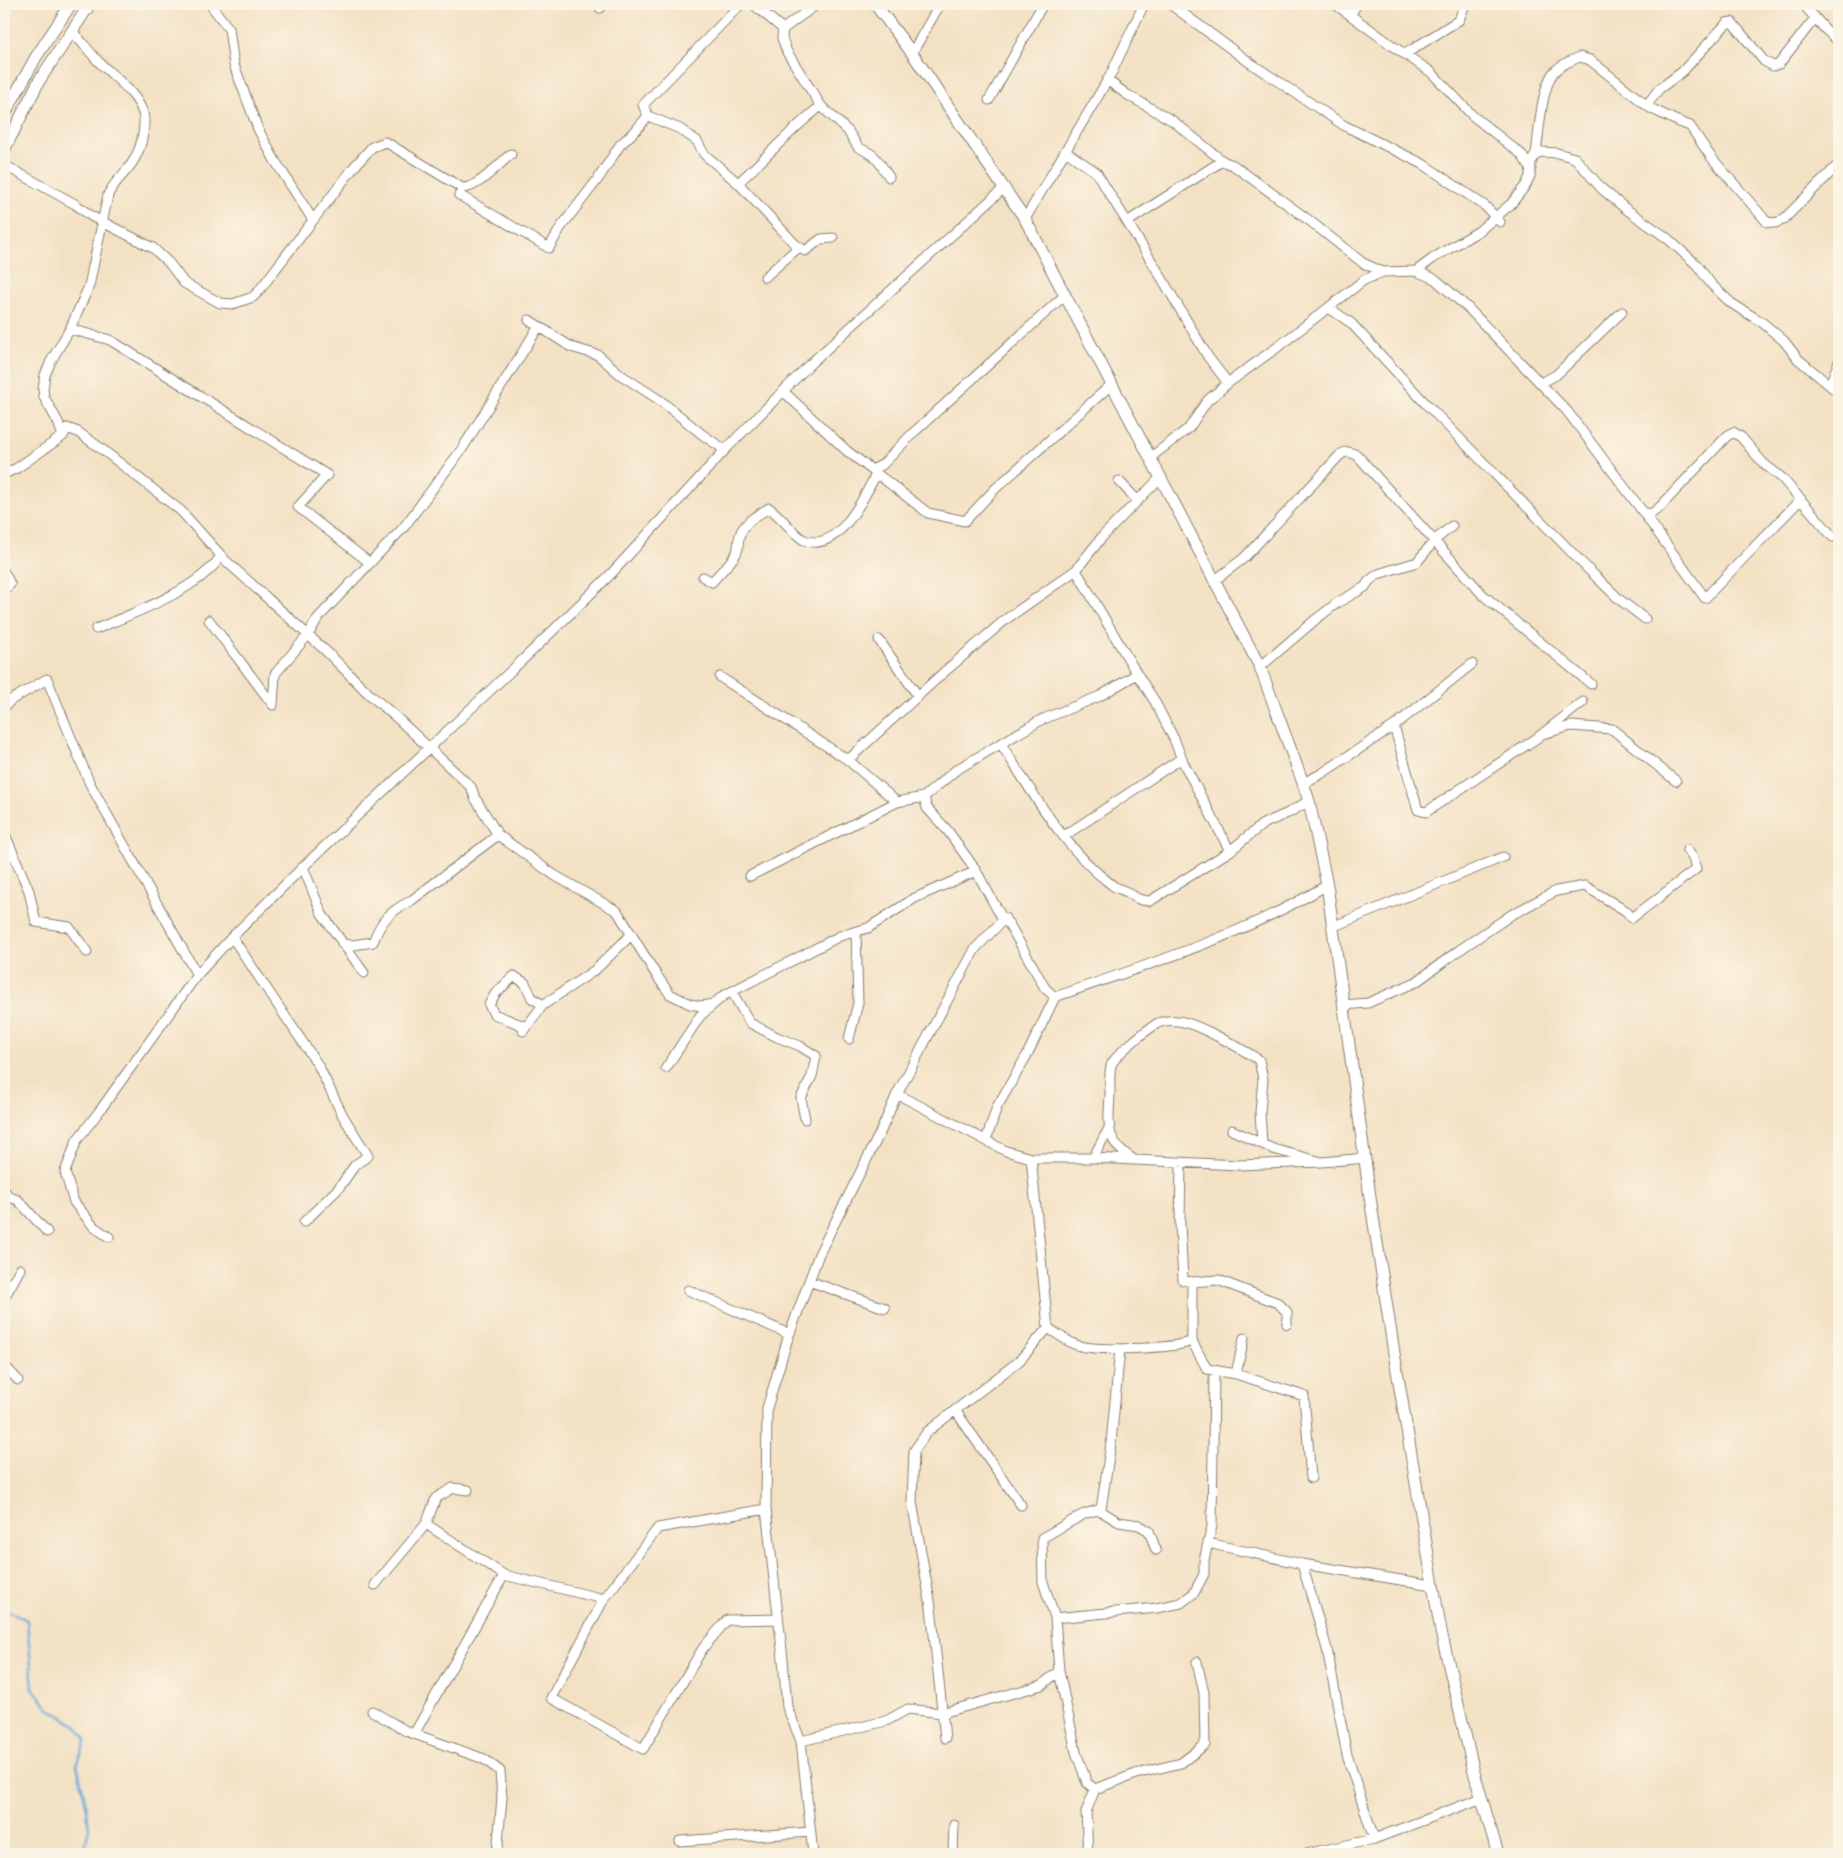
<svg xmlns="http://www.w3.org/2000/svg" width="1843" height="1858" font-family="'Libre Bodoni',serif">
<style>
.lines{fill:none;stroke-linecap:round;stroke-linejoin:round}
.stream{stroke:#6ca7dc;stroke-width:2.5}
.minor-casing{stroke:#887e70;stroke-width:11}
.tertiary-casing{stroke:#887e70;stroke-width:13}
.minor{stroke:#fff;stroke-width:9}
.tertiary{stroke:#fff;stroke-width:11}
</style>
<rect width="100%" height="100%" fill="#fcf5e5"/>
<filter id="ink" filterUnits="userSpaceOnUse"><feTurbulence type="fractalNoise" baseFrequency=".02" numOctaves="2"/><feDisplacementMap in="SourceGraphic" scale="10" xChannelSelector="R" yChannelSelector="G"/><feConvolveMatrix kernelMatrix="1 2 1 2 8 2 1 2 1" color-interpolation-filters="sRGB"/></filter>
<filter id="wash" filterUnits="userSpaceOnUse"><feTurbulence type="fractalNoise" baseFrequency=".0096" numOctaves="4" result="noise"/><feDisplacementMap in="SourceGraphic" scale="20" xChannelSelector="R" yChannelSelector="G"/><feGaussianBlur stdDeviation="1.12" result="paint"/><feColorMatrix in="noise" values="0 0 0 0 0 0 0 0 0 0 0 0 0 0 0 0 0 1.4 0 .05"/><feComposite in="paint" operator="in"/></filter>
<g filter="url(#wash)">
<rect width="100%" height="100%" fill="#f3e1c4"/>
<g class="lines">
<path class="stream" d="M 4,1609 L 27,1620 L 33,1688 L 48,1708 L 76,1726 L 86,1739 L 77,1765 L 87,1809 L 89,1829 L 85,1846 L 80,1854"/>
</g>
</g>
<g filter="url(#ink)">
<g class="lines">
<g class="minor-casing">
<path id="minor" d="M 210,4 L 229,29 L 234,65 L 258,129 L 274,159 L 313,220
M 741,4 L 643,105 L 648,116 L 680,129 L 697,141 L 704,154 L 738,183 L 795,244 L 805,251 L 821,239 L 833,238
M 753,4 L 783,29
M 817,4 L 783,29 L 782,38 L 787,52 L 821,106 L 848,131 L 858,147 L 873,155 L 879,162 L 889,177
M 1170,4 L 1249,62 L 1345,126 L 1423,164 L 1485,206 L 1500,222
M 1335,4 L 1390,44 L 1431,72 L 1473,116 L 1521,154 L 1531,169
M 1803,4 L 1825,29 L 1839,42
M 600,8 L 604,4
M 1350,15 L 1357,4
M 912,53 L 940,4
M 1405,54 L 1459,20 L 1465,4
M 1107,80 L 1126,94 L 1173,121 L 1224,162
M 989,100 L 1043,4
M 1647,105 L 1659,89 L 1682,72 L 1727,23 L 1732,22 L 1764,61 L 1773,66 L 1779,64 L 1815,18
M 1065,151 L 1096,172 L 1157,270 L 1208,357 L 1228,383
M 1536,154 C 1539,133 1541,90 1553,73 C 1560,65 1570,61 1580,57 L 1590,60 L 1650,108 L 1677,121 L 1690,126 L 1711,157 L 1767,222 L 1775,223 L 1783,220 L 1839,164
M 4,165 L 75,204 L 91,216 L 153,248 L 169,263 L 184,283 L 220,303 L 233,304 L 253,297 L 258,292 L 354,167 L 372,147 L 385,142 L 389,144 L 462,188 C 477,189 499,164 511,154
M 738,183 C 766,158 791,129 821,106
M 459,195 L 549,248 L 561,227 L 598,179 L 620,145 L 637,129 L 648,116
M 1025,219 L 1110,76 L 1144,4
M 1127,222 L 1222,161 L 1233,165 L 1310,221 L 1363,263 L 1383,272
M 1416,271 L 1435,257 L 1479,231 L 1511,204 L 1526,185 L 1530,176 L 1531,162 L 1536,154 L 1542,152 L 1557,153 L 1575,158 L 1602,189 L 1626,209 L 1667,238 L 1697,265 L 1711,284 L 1731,303 L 1763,323 L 1784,341 L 1798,359 L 1839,393
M 765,277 L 799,247
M 1329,308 L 1351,323 L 1427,405 L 1588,569 L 1619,599 L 1645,619
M 529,320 L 571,347 L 598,355 L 621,375 L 661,401 L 703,435 L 725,450
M 70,329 L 110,340 L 327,475 L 298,507 L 370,563
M 1541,383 L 1556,375 L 1622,312
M 1830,384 L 1839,362
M 783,391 L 847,451 L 872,470 L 882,465 L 913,433 L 1065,295
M 63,436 L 58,422 L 44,397 L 43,389 L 45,375 L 51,361 L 70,329 L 89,286 L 108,195 C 115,179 131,170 137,154 C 142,144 146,124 143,113 C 136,91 112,76 97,60 C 89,51 80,40 72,31
M 1151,457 L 1189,428 L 1207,401 L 1228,383 L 1279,346 L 1364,280 L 1383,272 L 1416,271 L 1435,279 L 1468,308 L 1567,411 L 1643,512 L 1651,514 L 1660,507 L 1727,436 L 1733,432 L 1741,437 L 1763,463 L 1782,478 L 1833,537 L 1839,537
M 872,470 L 928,513 L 965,521 L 995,489 L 1112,384
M 4,474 L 17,468 L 63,436 L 67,428 L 78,432 L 103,450 L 181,511 L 225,560 L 328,653 L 368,693 L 397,718 L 471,787 L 475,798 L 498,835 L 554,875 L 617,911 L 657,976 L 670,994 L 690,1004 L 701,1006 L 714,1004
M 1119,481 L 1138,501
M 1643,512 L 1705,598 L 1801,499
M 1076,570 L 1102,537 L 1161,477
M 4,572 L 10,584 L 4,590
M 703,577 L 712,582 C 719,573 730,564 736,554 C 739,549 738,544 739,539 C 741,523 758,515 769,508 C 780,515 795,536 804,540 C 838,554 865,496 876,474
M 1214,581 L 1244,558 L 1339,456 C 1346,450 1349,452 1357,455 L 1483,595 L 1591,684
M 209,620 L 273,705 L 275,674 L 308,635 L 318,618 L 404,527 L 462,449 L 539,326
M 96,629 C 132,614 200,589 221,556
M 879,640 L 918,696
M 1260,667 L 1315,620 L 1337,603 L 1365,587 L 1369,581 L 1378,574 L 1417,562 L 1435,540 L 1452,526
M 720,677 L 848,760
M 4,707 L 11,700 L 47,679 L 90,784 L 197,975 L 232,937 L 303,867 L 533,650 L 611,574 L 725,450 L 810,364 L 1004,188
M 1394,726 L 1472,664
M 1546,733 L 1571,726 L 1612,729 L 1676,781
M 1001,744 C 1033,793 1064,849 1112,885 C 1117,889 1124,890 1129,893 C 1138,899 1138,900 1150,901 L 1230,851
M 1303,783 L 1321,774 L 1394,726 L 1418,810 L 1426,812 L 1537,738 L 1583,702
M 924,797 L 897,802 L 848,760 L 943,673 L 1005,620 L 1076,570 L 1137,674
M 4,832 L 29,891 L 36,922 L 69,927 L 87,952
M 1064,836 L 1182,758
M 303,867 L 322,914 L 364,973
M 750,876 L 897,802
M 1332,927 L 1503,857
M 232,937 L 318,1065 L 343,1116 L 368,1156 L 355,1165 L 339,1188 L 304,1222
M 342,944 L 353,945 L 373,942 C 382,918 390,912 412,900 L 498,835
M 732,992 L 750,1023 L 777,1037 L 800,1046 L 816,1056 L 812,1076 L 801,1098 L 805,1119
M 1055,997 L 1045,988 L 1009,924 L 1002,918 L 975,869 L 948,831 L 927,808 L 924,797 L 956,770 L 1041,720 L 1100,696 L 1137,674 L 1154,700 L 1174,739 L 1184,764 L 1230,851 L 1263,824 L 1288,813 L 1309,801
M 1343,1005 L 1368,1003 L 1416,982 L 1458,951 L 1511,915 L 1556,891 L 1585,886 L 1626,911 L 1632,918 L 1696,869 L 1693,858 L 1687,850
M 526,1027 L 494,1014 L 489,1005 L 495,994 L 514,976 L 525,983 L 532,998 L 543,1005
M 523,1031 L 543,1005 L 595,970 L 632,934
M 849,1039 L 858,1003 L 856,931
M 666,1068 L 700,1016 L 723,996 L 840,936 L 868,928 L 915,898 L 976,871
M 897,1094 L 1006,1151 L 1031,1158 L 1093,1158 L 1238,1165 L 1322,1162
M 1232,1130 L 1273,1149 L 1322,1162 L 1365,1158
M 986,1140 L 997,1107 L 1027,1055 L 1055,997 C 1149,964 1242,936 1327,885
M 1093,1158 L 1109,1128
M 1133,1159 C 1103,1140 1109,1124 1110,1093 C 1110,1085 1109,1074 1111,1066 C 1114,1055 1148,1029 1158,1023 C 1163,1021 1172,1020 1177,1021 C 1193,1021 1244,1050 1259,1060 L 1263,1079 L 1260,1112 L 1262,1143
M 1181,1162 L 1180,1224 L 1183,1280 L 1192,1282 L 1192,1341
M 4,1190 L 9,1197 L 4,1201
M 9,1197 L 18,1200 L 47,1232
M 109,1237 L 94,1227 L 74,1202 L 65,1172 L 77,1140 L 101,1109 L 197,975
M 809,1281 L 885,1308
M 1192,1282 L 1218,1280 L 1278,1303 L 1287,1312 L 1287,1324
M 688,1290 L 789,1334
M 4,1298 L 20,1269
M 1048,1328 C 1056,1333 1065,1340 1074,1344 C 1091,1352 1174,1349 1192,1341 L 1207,1369 L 1236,1374 L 1304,1396 L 1311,1478
M 4,1365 L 18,1380
M 1236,1374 L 1244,1338
M 955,1410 L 1021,1505
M 766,1509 L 658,1528 L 604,1599 L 551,1698 L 643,1749 L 703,1648 L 727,1620 L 778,1619
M 1099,1510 L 1119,1522 L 1139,1525 L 1149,1531 L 1156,1550
M 426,1524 L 504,1575 L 604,1599
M 1208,1543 L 1302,1564 L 1432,1585
M 1302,1564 L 1327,1649 L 1347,1755 L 1374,1839
M 375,1585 L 426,1524 L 436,1498 L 453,1488 L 468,1490
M 1056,1620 L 1043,1582 L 1042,1538 L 1084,1514 L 1101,1509 L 1111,1443 L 1120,1349
M 372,1711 L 406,1731 L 484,1759 L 500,1771 L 502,1798 L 497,1854
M 414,1734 L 504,1575
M 945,1738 L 931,1607 L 912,1502 L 914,1451 L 927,1432 L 1019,1361 L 1048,1328 L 1031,1158
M 801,1741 L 886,1721 L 908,1709 L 942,1713 L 1042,1685 L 1059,1671
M 1095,1789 L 1087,1783 L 1076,1752 L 1059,1671 L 1055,1618 L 1157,1608 L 1181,1603 L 1194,1593 L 1204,1574 L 1204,1560 L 1212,1526 L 1214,1370
M 680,1841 L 811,1832
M 813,1854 L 801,1741 L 787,1707 L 783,1659 L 766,1509 L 767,1408 L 787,1341 L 819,1254 L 880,1133 L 897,1094 L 975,949 L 1005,918
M 953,1854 L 954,1825
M 1088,1854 L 1086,1812 L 1095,1789 L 1136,1774 L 1181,1763 L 1205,1745 L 1204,1693 L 1197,1662
M 1306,1854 L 1374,1839 L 1482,1798"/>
</g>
<g class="tertiary-casing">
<path id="tertiary" d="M 875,4 L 912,53 L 1025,219 L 1260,667 L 1303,783 L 1309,801 L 1327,885 L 1371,1204 L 1395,1359 L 1441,1632 L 1474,1772 L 1498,1854
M 4,115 L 36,57 L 71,4
M 4,150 L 39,81 L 90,4"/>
</g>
<use href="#minor" class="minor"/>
<use href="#tertiary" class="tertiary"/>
</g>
</g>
<rect width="1843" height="1858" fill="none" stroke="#fcf5e5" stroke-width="20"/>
</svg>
